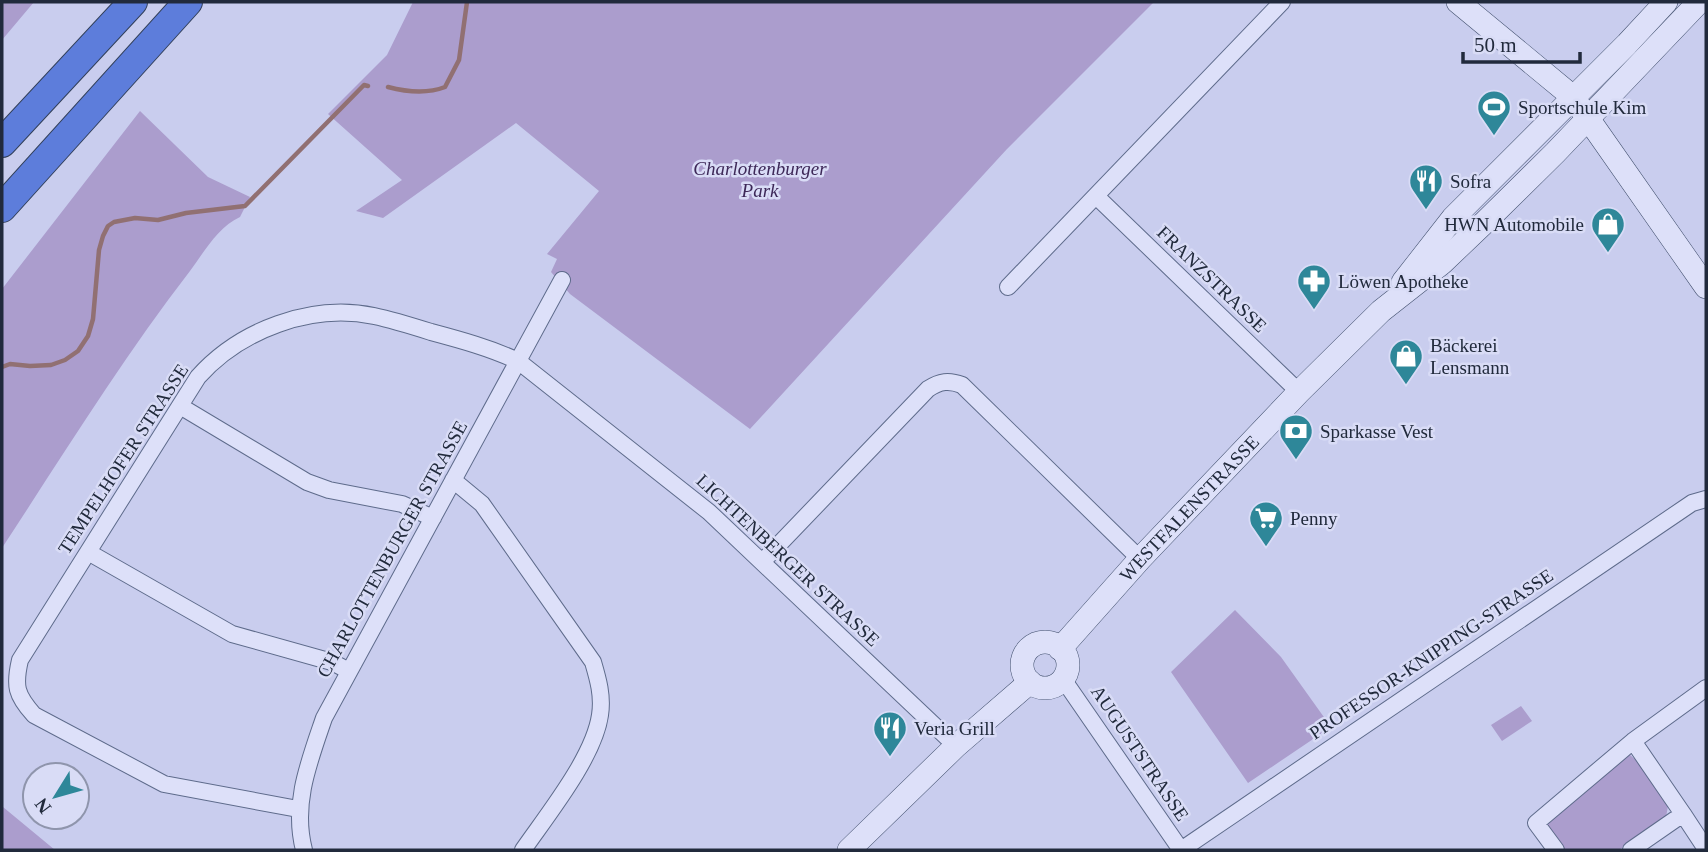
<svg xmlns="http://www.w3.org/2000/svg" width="1708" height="852" font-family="Georgia,serif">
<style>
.green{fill:#ab9dcd}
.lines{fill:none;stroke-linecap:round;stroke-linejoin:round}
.stream{stroke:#917072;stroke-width:4.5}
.street-casing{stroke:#5e6b8b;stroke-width:18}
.secondary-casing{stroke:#414f6d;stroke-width:24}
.highway-casing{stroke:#313f59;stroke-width:30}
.street{stroke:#dde0f9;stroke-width:16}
.secondary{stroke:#dde0f9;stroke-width:23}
.highway{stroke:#5d7ddb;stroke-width:28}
.labels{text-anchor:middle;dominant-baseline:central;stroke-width:5;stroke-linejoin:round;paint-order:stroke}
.poi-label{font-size:19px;fill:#212a3c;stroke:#d9dcf6;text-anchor:start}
.park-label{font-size:19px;font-style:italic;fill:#3d2858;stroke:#d9dcf6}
.street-label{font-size:19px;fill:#212a3c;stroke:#d9dcf6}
</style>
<rect width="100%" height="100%" fill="#c9cdee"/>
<path class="green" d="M 2,2 L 34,2 L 2,40 Z
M 413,2 L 1154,2 L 1007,149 L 750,429 L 570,294 L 551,272 L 557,259 L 547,254 L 599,191 L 516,123 L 383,218 L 356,211 L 402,180 L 328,114 L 387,55 Z
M 140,111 L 208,177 L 250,197 L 240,217 C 218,227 204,252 190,271 C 122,359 63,455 2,548 L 2,289 Z
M 1235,610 L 1281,657 L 1331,727 L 1248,783 L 1171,672 Z
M 1521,706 L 1532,721 L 1502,741 L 1491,725 Z
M 1629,754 L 1637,761 L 1668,806 L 1666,817 L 1619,850 L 1563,850 L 1548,826 L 1548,822 Z
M 3,807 L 55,850 L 2,850 Z"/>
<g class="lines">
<path class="stream" d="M 388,87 C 407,92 427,94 445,87 L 459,60 L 467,2
M 2,367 L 10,364 L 30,366 L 51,365 L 65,360 L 78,351 L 88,336 L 93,319 L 99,250 L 103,236 L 108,226 L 114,222 L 135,218 L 158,220 L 186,213 L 245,206 L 364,85 L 368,86"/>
<g class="street-casing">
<path id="street" d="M 1096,196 L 1299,392
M 1008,287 L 1282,2
M 180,406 L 307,482 L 329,490 L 402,504 L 433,518
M 453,480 L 482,504 L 593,662 C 598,679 603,696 600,715 C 594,757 548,814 523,850
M 88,552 L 232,634 L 332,662 L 349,671
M 763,561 L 928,389 C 940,381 949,380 962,385 L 1140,559
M 1063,679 L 1181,850
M 298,809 L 164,784 L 34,715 C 16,695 14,686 20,660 L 198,377 C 240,330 311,303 374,316 C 393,320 412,326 431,332 C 461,340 490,348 518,361 L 709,512 L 956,746
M 1683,814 L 1706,849
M 304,850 C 292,804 309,762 324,718 L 562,280
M 1181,850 L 1692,503 L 1706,499
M 1556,850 L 1536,823 L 1633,741 L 1706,688
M 1631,850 L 1683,814 L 1633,741"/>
</g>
<g class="secondary-casing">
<g id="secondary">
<path d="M 1458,2 L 1573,97 L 1706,287"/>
<path d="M 1403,282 L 1453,218 L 1627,44 L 1666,2"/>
<circle cx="1045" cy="665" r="23"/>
<path id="s1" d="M 1060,649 L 1140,559 L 1299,392 L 1381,311 L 1442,263 L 1485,222 L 1555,153 L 1699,2"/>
<path d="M 849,850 L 956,746 L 1030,682"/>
</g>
</g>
<g class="highway-casing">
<path id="highway" d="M 2,143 L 133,2
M 2,208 L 188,2"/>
</g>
<use href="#street" class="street"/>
<use href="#secondary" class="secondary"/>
<use href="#highway" class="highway"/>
</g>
<defs>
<g id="stadium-pin" transform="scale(1.75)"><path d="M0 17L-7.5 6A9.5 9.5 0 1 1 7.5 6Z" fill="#2e8799" stroke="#d9dcf6"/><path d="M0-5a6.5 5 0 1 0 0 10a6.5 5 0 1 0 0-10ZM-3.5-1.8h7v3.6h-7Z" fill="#fff"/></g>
<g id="restaurant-pin" transform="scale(1.75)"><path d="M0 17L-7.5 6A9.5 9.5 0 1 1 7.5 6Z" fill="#2e8799" stroke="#d9dcf6"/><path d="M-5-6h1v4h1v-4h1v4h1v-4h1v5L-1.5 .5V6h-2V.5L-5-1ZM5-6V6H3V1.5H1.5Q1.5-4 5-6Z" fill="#fff"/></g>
<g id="shop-pin" transform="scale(1.75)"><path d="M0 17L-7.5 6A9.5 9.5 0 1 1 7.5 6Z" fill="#2e8799" stroke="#d9dcf6"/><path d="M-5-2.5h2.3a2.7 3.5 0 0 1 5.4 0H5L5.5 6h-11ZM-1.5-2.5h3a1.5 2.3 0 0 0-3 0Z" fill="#fff"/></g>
<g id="pharmacy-pin" transform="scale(1.75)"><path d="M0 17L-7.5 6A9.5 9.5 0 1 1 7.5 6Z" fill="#2e8799" stroke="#d9dcf6"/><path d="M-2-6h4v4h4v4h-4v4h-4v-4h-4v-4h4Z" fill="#fff"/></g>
<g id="bank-pin" transform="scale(1.75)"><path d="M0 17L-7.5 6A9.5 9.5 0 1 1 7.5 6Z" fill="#2e8799" stroke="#d9dcf6"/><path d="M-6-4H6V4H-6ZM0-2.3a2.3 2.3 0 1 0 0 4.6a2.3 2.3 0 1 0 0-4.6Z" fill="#fff"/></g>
<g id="supermarket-pin" transform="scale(1.75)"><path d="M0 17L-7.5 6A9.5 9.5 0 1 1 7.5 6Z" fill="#2e8799" stroke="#d9dcf6"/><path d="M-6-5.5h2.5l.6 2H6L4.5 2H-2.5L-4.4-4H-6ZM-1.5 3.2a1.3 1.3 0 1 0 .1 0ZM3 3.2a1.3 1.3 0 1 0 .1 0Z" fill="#fff"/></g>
</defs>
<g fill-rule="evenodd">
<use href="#stadium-pin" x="1494" y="107"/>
<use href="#restaurant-pin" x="1426" y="181"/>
<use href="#shop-pin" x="1608" y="224"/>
<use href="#pharmacy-pin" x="1314" y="281"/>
<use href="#shop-pin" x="1406" y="356"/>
<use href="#bank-pin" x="1296" y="431"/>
<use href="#supermarket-pin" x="1266" y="518"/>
<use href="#restaurant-pin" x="890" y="728"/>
</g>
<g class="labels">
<g class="poi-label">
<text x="1518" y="107">Sportschule Kim</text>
<text x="1450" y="181">Sofra</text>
<text x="1584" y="224" text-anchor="end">HWN Automobile</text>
<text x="1338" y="281">Löwen Apotheke</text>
<text x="1430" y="345">Bäckerei<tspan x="1430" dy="22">Lensmann</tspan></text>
<text x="1320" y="431">Sparkasse Vest</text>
<text x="1290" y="518">Penny</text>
<text x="914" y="728">Veria Grill</text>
</g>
<g class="park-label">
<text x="760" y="168">Charlottenburger<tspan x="760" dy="22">Park</tspan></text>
</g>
<g class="street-label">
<text transform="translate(1212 279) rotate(44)">FRANZSTRASSE</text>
<text transform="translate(123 459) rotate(-57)">TEMPELHOFER STRASSE</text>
<text stroke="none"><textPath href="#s1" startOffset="191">WESTFALENSTRASSE</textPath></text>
<text transform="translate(392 549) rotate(-61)">CHARLOTTENBURGER STRASSE</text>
<text transform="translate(788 560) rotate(43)">LICHTENBERGER STRASSE</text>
<text transform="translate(1431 654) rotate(-34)">PROFESSOR-KNIPPING-STRASSE</text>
<text transform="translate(1140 753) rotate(56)">AUGUSTSTRASSE</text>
</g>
</g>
<rect width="1708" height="852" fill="none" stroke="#212a3c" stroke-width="7"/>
<g transform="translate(56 796) rotate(233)"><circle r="33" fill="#d9dcf6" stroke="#8f95ac" stroke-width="2"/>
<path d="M0-5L12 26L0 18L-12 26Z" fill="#2e8799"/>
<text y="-10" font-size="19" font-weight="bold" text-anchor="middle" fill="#212a3c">N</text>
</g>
<path d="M1463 52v10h117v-10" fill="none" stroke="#212a3c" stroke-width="3.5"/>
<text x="1474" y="52" font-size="21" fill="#212a3c" stroke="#d9dcf6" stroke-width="5" paint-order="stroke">50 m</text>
</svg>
